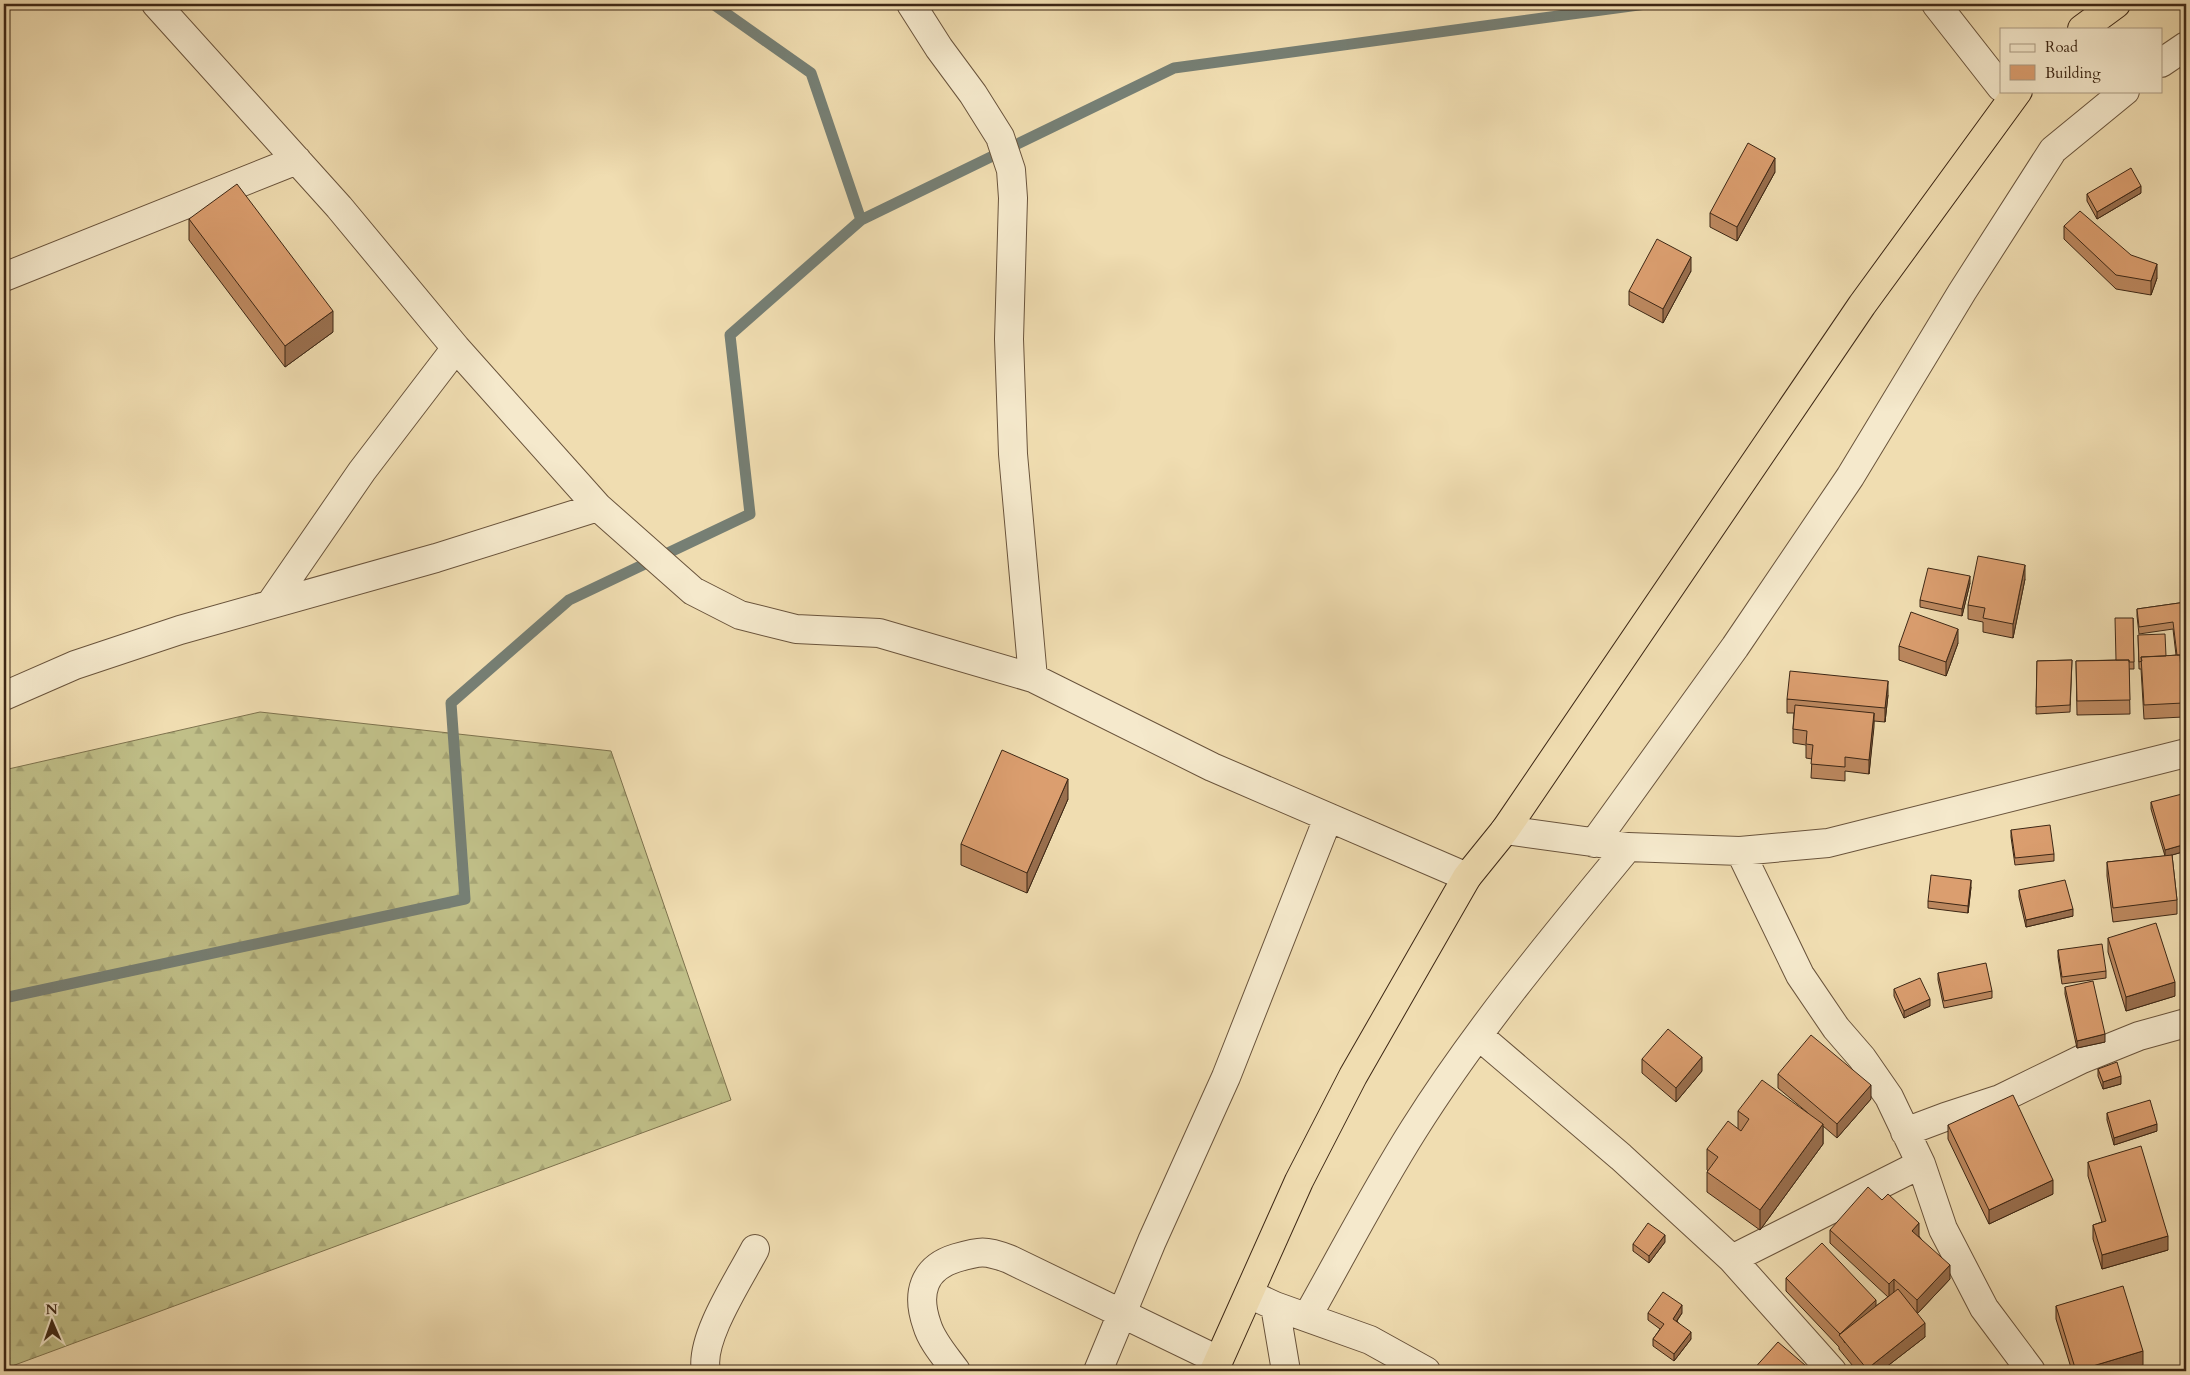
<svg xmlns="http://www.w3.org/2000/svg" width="2190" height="1375" font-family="Cardo,serif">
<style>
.forest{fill:url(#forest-firs);stroke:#7e734e}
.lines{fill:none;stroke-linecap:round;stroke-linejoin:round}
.stream{stroke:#767f74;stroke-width:11}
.minor-casing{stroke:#6a543c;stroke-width:30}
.trunk-casing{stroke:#3d2715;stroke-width:30}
.minor{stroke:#f5e9cc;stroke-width:28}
.trunk{stroke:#f0ddb1;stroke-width:28}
.wall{fill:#bc885f;stroke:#3d2715}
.shaded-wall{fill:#996f4e;stroke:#3d2715}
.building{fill:#db9e6f;stroke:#3d2715}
</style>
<defs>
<pattern id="forest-firs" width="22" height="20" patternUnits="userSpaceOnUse" patternTransform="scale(1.25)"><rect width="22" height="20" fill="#c0bf88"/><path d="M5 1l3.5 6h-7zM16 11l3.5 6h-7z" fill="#a6a474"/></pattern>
</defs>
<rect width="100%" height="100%" fill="#f0ddb1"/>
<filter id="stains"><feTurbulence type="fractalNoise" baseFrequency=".004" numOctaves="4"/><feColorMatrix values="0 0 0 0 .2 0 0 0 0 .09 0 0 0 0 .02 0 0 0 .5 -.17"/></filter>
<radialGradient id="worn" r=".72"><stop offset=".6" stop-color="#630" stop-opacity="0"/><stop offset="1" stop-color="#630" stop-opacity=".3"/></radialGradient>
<path class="forest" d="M 260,712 L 611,751 L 731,1100 L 4,1369 L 4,770 Z"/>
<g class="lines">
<path class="stream" d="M 861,220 L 1174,68 L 1646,4
M 4,998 L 465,899 L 451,703 L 569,600 L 750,514 L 730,335 L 861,220 L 811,73 L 713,4"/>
<g class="minor-casing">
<path id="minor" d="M 156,4 L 339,207 L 456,348 L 598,507 L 693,591 L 740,615 L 796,629 L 879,633 L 1033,678 L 1212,767 L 1467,877
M 911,4 L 939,48 L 973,94 L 1000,137 L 1011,170 L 1013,198 L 1009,339 L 1013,454 L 1033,678
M 1936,4 L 2001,87
M 2161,63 L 2186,46
M 4,277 L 297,160
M 271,603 L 362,471 L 456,348
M 4,696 L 75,665 L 180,630 L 436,558 L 598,507
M 1505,830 L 1628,847 L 1740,851 L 1828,843 L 2186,753
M 1594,843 L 1735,647 L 1850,477 L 1962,292 L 2053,150 L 2125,91
M 1740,851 L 1800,975 L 1836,1028 L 1862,1058 L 1889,1097 L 1921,1164 L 1943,1229 L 1984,1308 L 2031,1371
M 1479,1036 L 1621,1157 L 1732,1259 L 1832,1371
M 1905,1132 L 1945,1117 L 2000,1099 L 2082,1059 L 2139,1036 L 2186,1023
M 1732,1259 L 1921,1164
M 1249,1294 L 1275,1306 L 1370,1340 L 1426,1371
M 1275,1306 L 1286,1371
M 1307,1317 C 1342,1255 1376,1189 1414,1129 C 1477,1029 1553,938 1628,847
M 706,1371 C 699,1339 740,1278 755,1249
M 956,1371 C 946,1357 932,1342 927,1325 C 916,1294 923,1268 956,1258 C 980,1251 985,1250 1009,1259 L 1218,1360
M 1098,1371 L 1152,1241 L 1226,1077 L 1328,818"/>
</g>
<g class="trunk-casing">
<path id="trunk" d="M 2082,29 L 2116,4
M 1214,1371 L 1299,1181 L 1353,1076 L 1467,877 L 1505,830 L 1862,305 L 2018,91"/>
</g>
<use href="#minor" class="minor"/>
<use href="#trunk" class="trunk"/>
</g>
<path class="wall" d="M 1775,172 L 1737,241 L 1710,227 L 1710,213 Z
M 2141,193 L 2097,219 L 2087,201 L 2087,194 Z
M 189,219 L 333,332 L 285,367 L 189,240 Z
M 2064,226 L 2157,278 L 2151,295 L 2116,289 L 2064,239 Z
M 1691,271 L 1663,323 L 1629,305 L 1629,291 Z
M 2186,272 L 2186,298 L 2181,297 L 2181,290 Z
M 2025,579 L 2013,638 L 1983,632 L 1983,622 L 1968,619 L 1968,605 Z
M 1970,583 L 1962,616 L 1920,607 L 1920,600 Z
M 2186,602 L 2186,705 L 2181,669 L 2181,663 L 2180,663 L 2183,703 L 2183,717 L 2144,719 L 2141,669 L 2139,669 L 2138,635 L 2166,656 L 2176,655 L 2173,629 L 2139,634 L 2137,616 L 2137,609 Z
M 2133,618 L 2134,669 L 2129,669 L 2130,714 L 2077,715 L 2076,661 L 2116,660 Z
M 1958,643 L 1946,676 L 1899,660 L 1899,646 Z
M 2072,660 L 2070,712 L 2036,714 L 2037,661 Z
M 1888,695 L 1885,722 L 1874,721 L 1869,774 L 1845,771 L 1845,781 L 1811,778 L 1812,759 L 1806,758 L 1806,745 L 1793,743 L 1793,729 L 1794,713 L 1787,713 L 1787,699 Z
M 1068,799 L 1027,893 L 961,865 L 961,844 Z
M 2151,802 L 2186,809 L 2186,851 L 2172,855 L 2177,900 L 2177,914 L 2113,922 L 2107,876 L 2107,862 L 2165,856 L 2151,809 Z
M 2011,830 L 2054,854 L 2054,861 L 2015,865 L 2011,837 Z
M 1971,887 L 1968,913 L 1928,908 L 1928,901 Z
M 2019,890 L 2073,916 L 2026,927 L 2019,897 Z
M 2108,938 L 2175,996 L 2126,1011 L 2108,952 Z
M 2058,950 L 2106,971 L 2106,978 L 2062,984 L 2058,957 Z
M 1938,973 L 1992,991 L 1992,998 L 1944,1008 L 1938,980 Z
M 2065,987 L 2105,1042 L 2077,1048 L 2065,994 Z
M 1894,989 L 1930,1006 L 1904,1018 L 1894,996 Z
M 1642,1059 L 1702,1071 L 1676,1102 L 1642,1073 Z
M 2185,1062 L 2186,1062 L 2186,1092 L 2185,1083 Z
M 2098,1069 L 2121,1084 L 2103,1089 L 2098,1076 Z
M 1778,1074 L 1871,1099 L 1837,1138 L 1823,1126 L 1823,1144 L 1760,1230 L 1707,1192 L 1707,1172 L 1708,1171 L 1707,1170 L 1707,1149 L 1738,1129 L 1738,1111 L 1808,1113 L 1778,1088 Z
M 2107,1113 L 2157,1131 L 2114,1145 L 2107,1120 Z
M 1948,1125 L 2053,1194 L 1989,1224 L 1948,1139 Z
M 2088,1162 L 2168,1250 L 2102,1269 L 2093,1239 L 2093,1225 L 2102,1222 L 2088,1176 Z
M 1830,1230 L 1919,1236 L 1950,1279 L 1917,1314 L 1925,1337 L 1881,1371 L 1857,1371 L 1839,1349 L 1839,1347 L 1786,1291 L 1786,1278 L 1876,1306 L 1888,1297 L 1830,1243 Z
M 1665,1242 L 1649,1263 L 1633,1251 L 1633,1244 Z
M 2056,1306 L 2143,1365 L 2121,1371 L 2072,1371 L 2056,1319 Z
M 1648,1313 L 1682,1313 L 1677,1321 L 1691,1339 L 1674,1361 L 1653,1346 L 1653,1339 L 1660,1329 L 1648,1320 Z"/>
<path class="shaded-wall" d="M 1775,158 L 1775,172 L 1737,241 L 1737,227 Z
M 2141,186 L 2141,193 L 2097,219 L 2097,212 Z
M 1691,257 L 1691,271 L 1663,323 L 1663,309 Z
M 2157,264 L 2157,278 L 2151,295 L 2151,281 Z
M 333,311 L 333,332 L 285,367 L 285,346 Z
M 2025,565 L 2025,579 L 2013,638 L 2013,624 Z
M 1970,576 L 1970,583 L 1962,616 L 1962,609 Z
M 1958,629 L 1958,643 L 1946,676 L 1946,662 Z
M 1888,681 L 1888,695 L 1885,722 L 1885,708 Z
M 1874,713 L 1874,727 L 1869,774 L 1869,760 Z
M 1068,779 L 1068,799 L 1027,893 L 1027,873 Z
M 2186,844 L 2186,851 L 2165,857 L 2165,850 Z
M 1971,880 L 1971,887 L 1968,913 L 1968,906 Z
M 2073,909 L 2073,916 L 2026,927 L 2026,920 Z
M 2175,982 L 2175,996 L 2126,1011 L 2126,997 Z
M 1930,999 L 1930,1006 L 1904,1018 L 1904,1011 Z
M 2105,1034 L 2105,1042 L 2077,1048 L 2077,1041 Z
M 1702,1057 L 1702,1071 L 1676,1102 L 1676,1088 Z
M 2121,1076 L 2121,1084 L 2103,1089 L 2103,1082 Z
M 1871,1085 L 1871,1099 L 1837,1138 L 1837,1124 Z
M 1823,1124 L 1823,1144 L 1760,1230 L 1760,1210 Z
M 2157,1124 L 2157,1131 L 2114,1145 L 2114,1138 Z
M 2053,1180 L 2053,1194 L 1989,1224 L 1989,1210 Z
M 1919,1223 L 1919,1236 L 1912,1244 L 1912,1231 Z
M 1665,1235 L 1665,1242 L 1649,1263 L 1649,1256 Z
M 2168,1236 L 2168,1250 L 2102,1269 L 2102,1255 Z
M 1950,1265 L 1950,1279 L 1917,1314 L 1917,1300 Z
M 1894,1279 L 1894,1293 L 1889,1298 L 1889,1284 Z
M 1876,1300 L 1876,1313 L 1845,1343 L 1840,1334 Z
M 1682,1305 L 1682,1313 L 1673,1326 L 1673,1319 Z
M 1925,1323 L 1925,1337 L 1881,1371 L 1867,1371 L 1867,1369 Z
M 1691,1332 L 1691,1339 L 1674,1361 L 1674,1354 Z
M 2143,1351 L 2143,1365 L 2121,1371 L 2076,1371 Z"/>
<path class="building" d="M 1748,143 L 1775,158 L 1737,227 L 1710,213 Z
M 2131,168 L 2141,186 L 2097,212 L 2087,194 Z
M 237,184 L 333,311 L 285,346 L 189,219 Z
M 2080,211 L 2131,255 L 2157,264 L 2151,281 L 2116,275 L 2064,226 Z
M 1657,239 L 1691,257 L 1663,309 L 1629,291 Z
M 2185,272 L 2186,272 L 2186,291 L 2181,290 Z
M 1978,556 L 2025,565 L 2013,624 L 1983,618 L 1985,608 L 1968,605 Z
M 1928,568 L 1970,576 L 1962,609 L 1920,600 Z
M 2186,602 L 2186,655 L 2180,656 L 2180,655 L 2177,655 L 2173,622 L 2139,627 L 2137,609 Z
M 1911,612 L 1958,629 L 1946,662 L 1899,646 Z
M 2115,618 L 2133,618 L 2134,662 L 2129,662 L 2129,660 L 2116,660 Z
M 2165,634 L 2166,656 L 2141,657 L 2142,661 L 2139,662 L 2138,635 Z
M 2180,655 L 2183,703 L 2144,705 L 2141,657 Z
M 2072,660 L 2070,705 L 2036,707 L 2037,661 Z
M 2129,660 L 2130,700 L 2077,701 L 2076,661 Z
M 2186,661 L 2186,698 L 2181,662 Z
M 1790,671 L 1888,681 L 1885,708 L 1787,699 Z
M 1795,705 L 1874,713 L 1869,760 L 1845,757 L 1845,767 L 1811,764 L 1813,745 L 1806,744 L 1807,731 L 1793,729 Z
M 1002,750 L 1068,779 L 1027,873 L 961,844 Z
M 2182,794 L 2186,809 L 2186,844 L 2165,850 L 2151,802 Z
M 2050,825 L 2054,854 L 2015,858 L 2011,830 Z
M 2172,855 L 2177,900 L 2113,908 L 2107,862 Z
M 1931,875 L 1971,880 L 1968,906 L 1928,901 Z
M 2065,880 L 2073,909 L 2026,920 L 2019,890 Z
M 2156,923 L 2175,982 L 2126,997 L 2108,938 Z
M 2102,944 L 2106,971 L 2062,977 L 2058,950 Z
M 1986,963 L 1992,991 L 1944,1001 L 1938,973 Z
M 1920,978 L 1930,999 L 1904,1011 L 1894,989 Z
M 2093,981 L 2105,1034 L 2077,1041 L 2065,987 Z
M 1668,1029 L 1702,1057 L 1676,1088 L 1642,1059 Z
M 1811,1035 L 1871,1085 L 1837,1124 L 1778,1074 Z
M 2117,1062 L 2121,1076 L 2103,1082 L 2098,1069 Z
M 2185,1062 L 2186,1062 L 2186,1072 Z
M 1762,1080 L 1823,1124 L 1760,1210 L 1707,1172 L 1718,1157 L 1707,1149 L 1728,1121 L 1741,1131 L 1749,1119 L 1738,1111 Z
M 2013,1095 L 2053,1180 L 1989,1210 L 1948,1125 Z
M 2150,1100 L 2157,1124 L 2114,1138 L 2107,1113 Z
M 2141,1146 L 2168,1236 L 2102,1255 L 2093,1225 L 2106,1221 L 2088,1162 Z
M 1868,1187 L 1882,1200 L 1888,1194 L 1919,1223 L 1912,1231 L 1950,1265 L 1917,1300 L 1894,1279 L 1889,1284 L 1830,1230 Z
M 1648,1223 L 1665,1235 L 1649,1256 L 1633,1244 Z
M 1822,1243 L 1876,1300 L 1840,1334 L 1786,1278 Z
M 2123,1286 L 2143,1351 L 2076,1371 L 2056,1306 Z
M 1898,1289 L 1925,1323 L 1867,1369 L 1839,1335 Z
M 1663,1292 L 1682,1305 L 1673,1319 L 1691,1332 L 1674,1354 L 1653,1339 L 1664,1324 L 1648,1313 Z
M 1778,1342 L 1812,1371 L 1752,1371 Z
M 2004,1366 L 2009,1371 L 1998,1371 Z"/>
<rect width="2190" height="1375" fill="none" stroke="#f0ddb1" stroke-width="20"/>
<rect x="5" y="5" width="2180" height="1365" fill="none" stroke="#3d2715" stroke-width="2.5"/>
<rect x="10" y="10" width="2170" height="1355" fill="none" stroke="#3d2715"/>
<rect x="2000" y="28" width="162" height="65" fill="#f5e9cc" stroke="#ab9b83"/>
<rect x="2010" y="44" width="25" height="8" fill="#f5e9cc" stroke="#ab9b83"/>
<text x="2045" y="52" font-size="15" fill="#3d2715">Road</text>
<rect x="2010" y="65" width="25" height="15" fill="#db9e6f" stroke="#ab9b83"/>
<text x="2045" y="78" font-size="15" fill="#3d2715">Building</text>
<g transform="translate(52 1322) rotate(358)" stroke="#f5e9cc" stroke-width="4" paint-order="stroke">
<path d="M0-4L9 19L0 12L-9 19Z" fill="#3d2715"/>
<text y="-8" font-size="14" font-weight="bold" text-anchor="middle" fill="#3d2715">N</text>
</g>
<rect width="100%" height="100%" filter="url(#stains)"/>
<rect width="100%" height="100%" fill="url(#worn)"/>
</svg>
